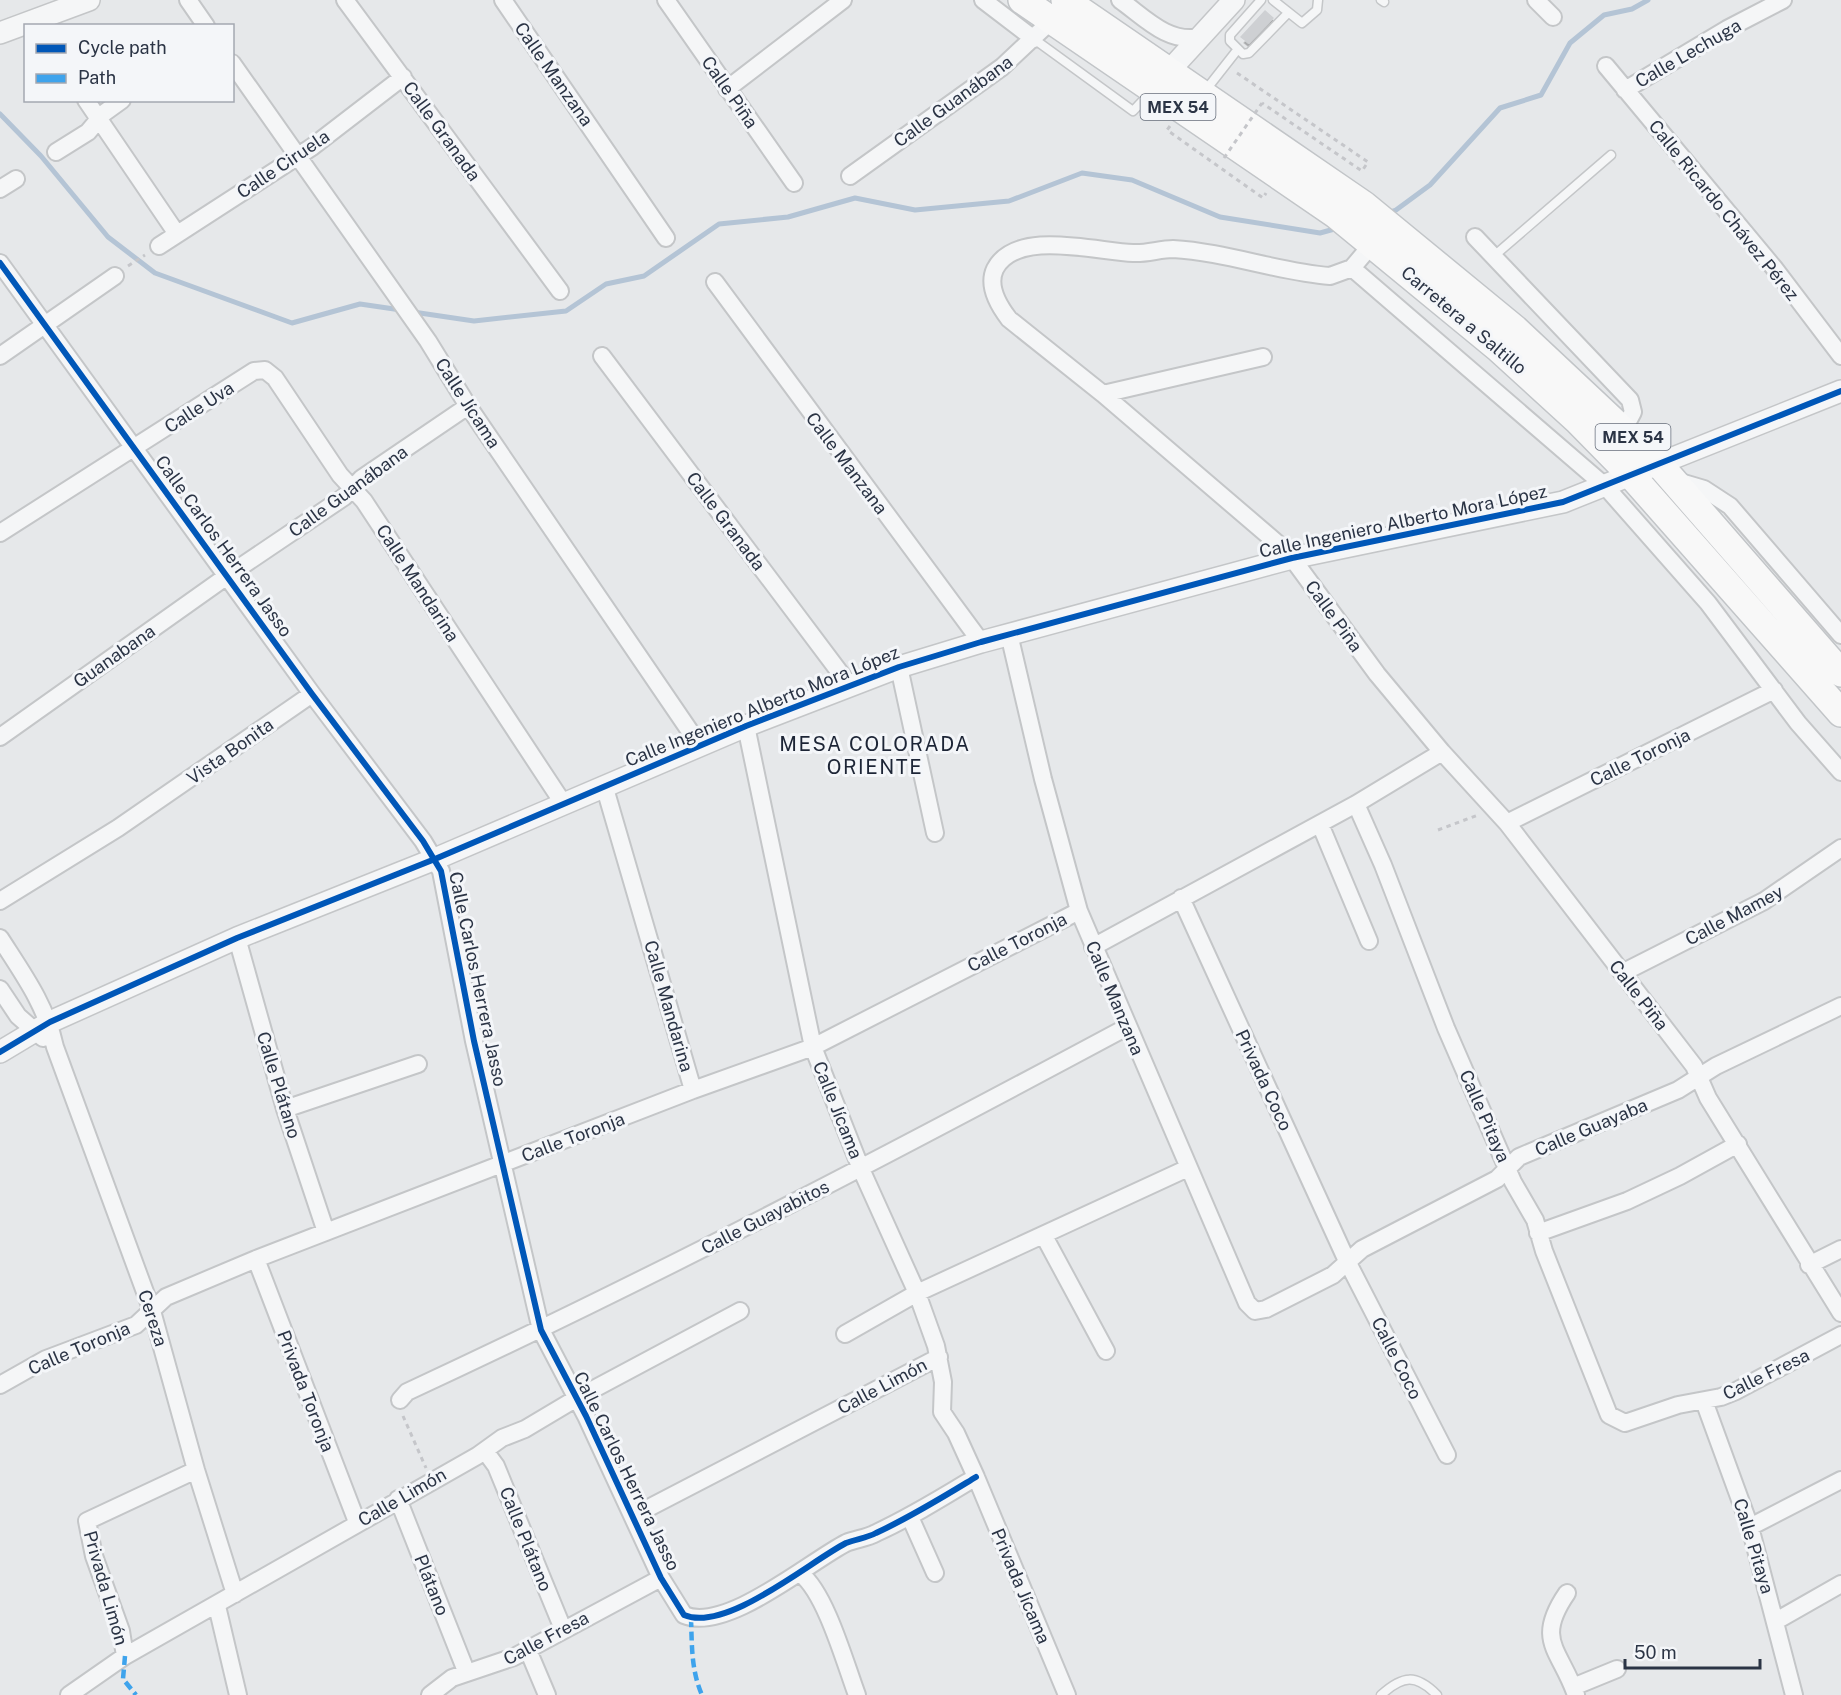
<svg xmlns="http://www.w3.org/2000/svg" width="1841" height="1695" font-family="'Public Sans',sans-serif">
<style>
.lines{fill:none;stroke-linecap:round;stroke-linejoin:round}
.stream{stroke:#b4c4d5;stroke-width:5}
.building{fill:#ced0d3;filter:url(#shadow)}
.service-casing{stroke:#c4c6c8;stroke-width:11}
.minor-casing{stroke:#c4c6c8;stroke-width:20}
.tertiary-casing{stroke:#c4c6c8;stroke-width:24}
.primary-casing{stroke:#c2c5c8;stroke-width:30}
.path{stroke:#c5c6ca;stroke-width:3;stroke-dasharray:4.5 4.5;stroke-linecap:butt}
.service{stroke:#f5f6f7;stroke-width:8}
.minor{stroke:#f5f6f7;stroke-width:16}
.tertiary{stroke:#f5f6f7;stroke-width:21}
.primary{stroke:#f8f8f8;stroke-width:27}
.path-bridge{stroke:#c5c6ca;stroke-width:3;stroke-dasharray:4.5 4.5;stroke-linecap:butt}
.quiet{stroke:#3ea3ec;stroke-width:4.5;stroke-dasharray:9 4.5;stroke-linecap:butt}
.cycleway-casing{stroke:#f4f6f9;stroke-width:10}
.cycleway{stroke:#0057b8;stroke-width:6}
.labels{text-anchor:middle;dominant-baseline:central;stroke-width:6;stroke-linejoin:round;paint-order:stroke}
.shield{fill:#f4f6f9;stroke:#676e7b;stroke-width:1.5}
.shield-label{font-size:16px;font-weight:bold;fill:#2b3445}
.street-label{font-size:18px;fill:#2b3445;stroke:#f4f6f9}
.neighbourhood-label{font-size:20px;letter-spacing:1.5px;fill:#1d2536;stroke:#f4f6f9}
</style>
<defs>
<filter id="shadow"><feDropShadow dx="3.5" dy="6" stdDeviation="0" flood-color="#0004"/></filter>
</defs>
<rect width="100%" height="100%" fill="#e6e8ea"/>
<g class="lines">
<path class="stream" d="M 0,114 L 41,156 L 108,237 L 155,273 L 292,323 L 360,304 L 401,310
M 1387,213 L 1396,210 L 1430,185 L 1500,108 L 1541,95 L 1570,43 L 1604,15 L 1632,9 L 1648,0
M 413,312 L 474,321 L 566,311 L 606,284 L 644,276 L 719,224 L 788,217 L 855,198 L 915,210 L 1009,201 L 1082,173 L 1132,180 L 1220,217 L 1320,233 L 1338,228"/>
</g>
<path class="building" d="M 1265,10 L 1274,18 L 1249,44 L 1240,37 Z"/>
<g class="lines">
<g class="service-casing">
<path id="service" d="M 1273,0 L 1302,23 L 1317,10 L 1318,0
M 1381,0 L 1384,2
M 1034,39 L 1133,111 L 1150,93
M 1238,49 L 1230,41 L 1230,35 L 1261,0
M 1205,91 L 1238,49 L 1243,54 L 1249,53 L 1288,13
M 1494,256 L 1611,155
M 1381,1695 C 1403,1675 1416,1674 1437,1695"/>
</g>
<g class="minor-casing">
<path id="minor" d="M 188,0 L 206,26
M 345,0 L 560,291
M 503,0 L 666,238
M 666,0 L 794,183
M 983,0 L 1034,39
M 1120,0 C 1144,17 1168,44 1200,37
M 1536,0 L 1553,17
M 232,63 L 428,341 L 468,406 L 700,746
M 1606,66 L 1775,269 L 1841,356
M 727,89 L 843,0
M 1625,90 L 1727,29 L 1783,0
M 86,100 L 177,234
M 56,152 L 88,132 L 104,113 L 122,100
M 850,176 L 1002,67 L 1051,21
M 0,189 L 16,179
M 1475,237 L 1630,400 L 1633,412 L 1624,429
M 1373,243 L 1352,268 L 1330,276 C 1278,272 1226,252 1173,249 C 1160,249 1146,254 1133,253 C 1098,252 1016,228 995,269 C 987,286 999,306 1009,319 L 1103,394 L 1277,543 L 1292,558 L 1377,674 L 1442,752 L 1507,823 L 1694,1066 L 1708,1098 L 1841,1313
M 159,246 L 312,147 L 403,77
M 0,263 L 312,694 L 423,841 L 441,871 L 474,1041 L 541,1330 L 586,1416 L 661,1578 L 684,1615 C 726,1633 809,1562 846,1543 C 856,1539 867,1538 876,1533 C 911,1517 943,1497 976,1477
M 1352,268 L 1605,486 L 1708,603 L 1798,723 L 1841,772
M 715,282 L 981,642
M 0,356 L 115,276
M 602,356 L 850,686
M 1103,394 L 1263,357
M 1677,481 L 1704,489 L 1730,506 L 1841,635
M 0,533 L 254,371 L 265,370 L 275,378 L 340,475 L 364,501 L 563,803
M 1009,634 L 1043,779 L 1079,911 L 1247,1303 L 1255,1311 L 1266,1309 L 1333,1275 L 1362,1249 L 1497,1179 L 1519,1157 L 1678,1090 L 1716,1066 L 1841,1006
M 899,667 L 935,833
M 746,726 L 813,1047 L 861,1169 L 917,1293 L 936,1346 L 943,1382 L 942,1412 L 956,1433 L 976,1477 L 1067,1695
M 0,737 L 227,576 L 344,497 L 362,478 L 468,406
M 604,785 L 693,1090
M 1356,804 L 1383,865 L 1446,1028 L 1513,1182 L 1535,1220 L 1544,1251 L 1609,1415 L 1625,1423 L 1678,1405 L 1721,1397 L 1736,1391 L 1841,1335
M 1507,823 L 1774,690
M 1320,824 L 1369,941
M 1181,898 L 1347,1261 L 1447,1455
M 0,901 L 118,828 L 312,694
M 0,938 C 23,974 46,1005 55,1047 L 152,1311 L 196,1470 L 235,1594
M 237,938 L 285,1109 L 326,1232
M 1093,947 L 1356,804 L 1442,752
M 1622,973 L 1764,901 L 1841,848
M 0,989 L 18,1016 L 43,1038
M 285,1109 L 418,1064
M 1538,1233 L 1627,1201 L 1680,1176 L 1738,1144
M 1044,1236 L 1106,1351
M 256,1259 L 357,1522
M 1809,1265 L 1841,1249
M 845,1334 L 917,1293 L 1188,1168
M 0,1385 L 46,1359 L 136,1325 L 166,1297 L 256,1259 L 693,1090 L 813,1047 L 1079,911
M 400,1400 L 407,1392 C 651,1279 890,1154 1127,1027
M 1704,1401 L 1750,1527 L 1794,1695
M 485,1451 L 496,1466 L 563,1629
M 398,1499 L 466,1671
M 633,1516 L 939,1357
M 910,1517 L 935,1573
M 1750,1527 L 1841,1480
M 801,1574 C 826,1594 845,1663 857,1695
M 1567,1593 C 1534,1641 1560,1649 1576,1695
M 217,1606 L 238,1695
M 1776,1621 L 1841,1584
M 528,1650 L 547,1695
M 125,1656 L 121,1631 L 94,1556 L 87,1521 L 196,1470
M 1573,1687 L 1617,1669
M 69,1695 L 125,1656 L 477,1456 L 502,1438 L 525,1429 L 577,1398 L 740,1311
M 430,1695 L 452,1678 L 514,1657 L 661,1578"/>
</g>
<g class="tertiary-casing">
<path id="tertiary" d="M 0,33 L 89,0
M 1159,82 L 1234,0
M 0,1052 L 50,1022 L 237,938 L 435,859 L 746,726 L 899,667 L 981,642 L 1292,558 L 1563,502 L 1841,391"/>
</g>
<g class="primary-casing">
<path id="primary" d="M 1022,0 L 1335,214 L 1498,348 L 1578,421 L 1631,475 L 1841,713
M 1065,0 L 1364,205 L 1515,329 L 1658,463 L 1841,673"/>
</g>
<path class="path" d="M 1237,73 L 1368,162 L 1362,171 L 1262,103
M 1170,126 L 1167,130 L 1263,198 L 1266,193
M 128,266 L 145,255
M 1438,830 L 1478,815
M 403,1416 L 426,1468"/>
<use href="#service" class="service"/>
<use href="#minor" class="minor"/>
<use href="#tertiary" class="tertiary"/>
<use href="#primary" class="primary"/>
<path class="path-bridge" d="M 1224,158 L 1262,103"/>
<path class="quiet" d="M 691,1618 C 692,1645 691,1670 702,1695
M 125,1656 L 123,1679 L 136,1695"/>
<g class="cycleway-casing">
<path id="cycleway" d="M 0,263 L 312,694 L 423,841 L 441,871 L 474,1041 L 541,1330 L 586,1416 L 661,1578 L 684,1615 C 726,1633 809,1562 846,1543 C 856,1539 867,1538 876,1533 C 911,1517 943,1497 976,1477
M 0,1052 L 50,1022 L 237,938 L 435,859 L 746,726 L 899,667 L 981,642 L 1292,558 L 1563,502 L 1841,391"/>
</g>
<use href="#cycleway" class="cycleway"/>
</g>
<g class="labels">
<g class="shield">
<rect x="1140.5" y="94" width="75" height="26" rx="4.5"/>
<rect x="1595.5" y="424" width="75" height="26" rx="4.5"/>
</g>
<g class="shield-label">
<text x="1178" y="107">MEX 54</text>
<text x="1633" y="437">MEX 54</text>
</g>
<g class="street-label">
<text transform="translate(1688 53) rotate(-30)">Calle Lechuga</text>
<text transform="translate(554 74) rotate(55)">Calle Manzana</text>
<text transform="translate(730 92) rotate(55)">Calle Piña</text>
<text transform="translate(953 101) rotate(-36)">Calle Guanábana</text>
<text transform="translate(442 131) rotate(54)">Calle Granada</text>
<text transform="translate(283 164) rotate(-34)">Calle Ciruela</text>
<text transform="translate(1724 210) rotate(51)">Calle Ricardo Chávez Pérez</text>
<text transform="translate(1464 320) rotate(40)">Carretera a Saltillo</text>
<text transform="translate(468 403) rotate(57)">Calle Jícama</text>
<text transform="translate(199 407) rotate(-33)">Calle Uva</text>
<text transform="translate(847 463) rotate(53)">Calle Manzana</text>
<text transform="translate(348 491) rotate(-36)">Calle Guanábana</text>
<text transform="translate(726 521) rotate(53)">Calle Granada</text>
<text transform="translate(1403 521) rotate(-12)">Calle Ingeniero Alberto Mora López</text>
<text transform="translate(224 546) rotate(54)">Calle Carlos Herrera Jasso</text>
<text transform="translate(418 583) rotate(57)">Calle Mandarina</text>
<text transform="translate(1334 616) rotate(54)">Calle Piña</text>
<text transform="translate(114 656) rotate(-35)">Guanabana</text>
<text transform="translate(762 706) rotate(-22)">Calle Ingeniero Alberto Mora López</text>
<text transform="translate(230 751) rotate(-35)">Vista Bonita</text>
<text transform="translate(1640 757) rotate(-26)">Calle Toronja</text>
<text transform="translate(1734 915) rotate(-28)">Calle Mamey</text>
<text transform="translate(1017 942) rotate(-27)">Calle Toronja</text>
<text transform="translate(478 979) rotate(78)">Calle Carlos Herrera Jasso</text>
<text transform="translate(1639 995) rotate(52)">Calle Piña</text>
<text transform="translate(1115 998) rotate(67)">Calle Manzana</text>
<text transform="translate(669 1006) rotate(74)">Calle Mandarina</text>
<text transform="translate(1264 1080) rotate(65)">Privada Coco</text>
<text transform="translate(279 1085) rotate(73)">Calle Plátano</text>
<text transform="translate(838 1110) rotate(68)">Calle Jícama</text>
<text transform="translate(1485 1116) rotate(66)">Calle Pitaya</text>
<text transform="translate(1591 1127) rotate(-23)">Calle Guayaba</text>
<text transform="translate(573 1137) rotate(-21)">Calle Toronja</text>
<text transform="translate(765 1217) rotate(-27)">Calle Guayabitos</text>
<text transform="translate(153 1318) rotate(72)">Cereza</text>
<text transform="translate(79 1348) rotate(-23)">Calle Toronja</text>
<text transform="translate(1397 1358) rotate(63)">Calle Coco</text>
<text transform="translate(1766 1374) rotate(-26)">Calle Fresa</text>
<text transform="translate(882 1386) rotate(-28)">Calle Limón</text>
<text transform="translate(306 1391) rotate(69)">Privada Toronja</text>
<text transform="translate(627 1471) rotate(64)">Calle Carlos Herrera Jasso</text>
<text transform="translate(402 1497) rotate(-30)">Calle Limón</text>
<text transform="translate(526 1539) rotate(68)">Calle Plátano</text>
<text transform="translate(1754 1546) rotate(73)">Calle Pitaya</text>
<text transform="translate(432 1585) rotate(68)">Plátano</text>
<text transform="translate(1021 1586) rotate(67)">Privada Jícama</text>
<text transform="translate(106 1588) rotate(74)">Privada Limón</text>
<text transform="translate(546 1638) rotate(-28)">Calle Fresa</text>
</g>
<g class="neighbourhood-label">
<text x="875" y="744">MESA COLORADA<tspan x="875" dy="23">ORIENTE</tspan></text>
</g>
</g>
<rect x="24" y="24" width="210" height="78" fill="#f4f6f9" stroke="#a4a8b1" stroke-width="1.5"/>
<rect x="36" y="44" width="30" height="9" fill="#0057b8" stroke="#a4a8b1" stroke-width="1.5"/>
<text x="78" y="54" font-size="18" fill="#2b3445">Cycle path</text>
<rect x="36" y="74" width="30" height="9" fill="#3ea3ec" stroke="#a4a8b1" stroke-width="1.5"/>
<text x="78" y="84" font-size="18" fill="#2b3445">Path</text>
<path d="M1625 1659v9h135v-9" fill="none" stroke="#2b3445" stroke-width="3"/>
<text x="1634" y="1659" font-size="18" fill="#2b3445" stroke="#f4f6f9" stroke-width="4.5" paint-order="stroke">50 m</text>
</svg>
